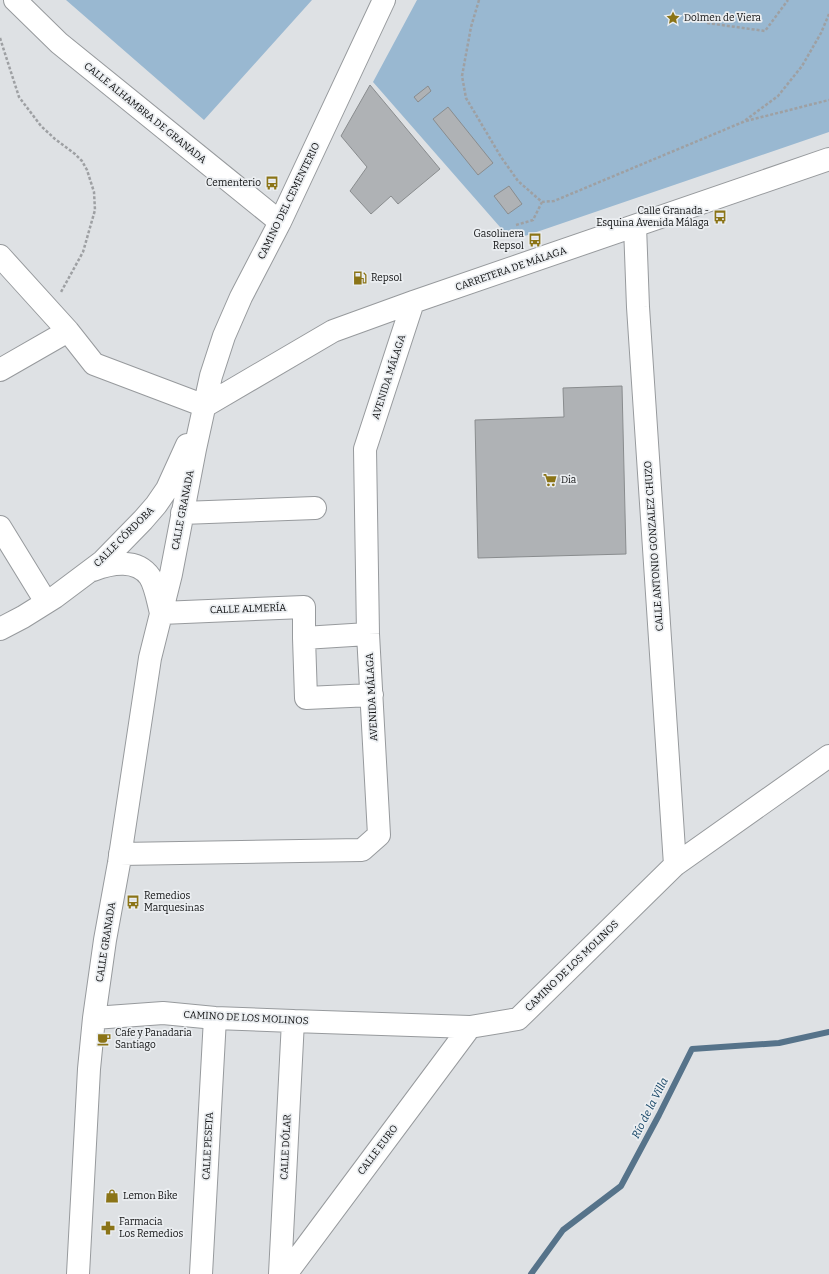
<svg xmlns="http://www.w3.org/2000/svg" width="829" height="1274" font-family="Bitter,serif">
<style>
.green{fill:#99b8d1}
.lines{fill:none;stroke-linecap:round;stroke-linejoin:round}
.stream{stroke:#56738a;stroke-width:6}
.building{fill:#afb2b5;stroke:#898c8e}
.minor-casing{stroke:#979a9d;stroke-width:24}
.path{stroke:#9ea0a3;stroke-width:2.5;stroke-dasharray:3 2;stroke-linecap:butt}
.minor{stroke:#fff;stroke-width:22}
.labels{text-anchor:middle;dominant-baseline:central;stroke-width:3.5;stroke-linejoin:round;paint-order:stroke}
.poi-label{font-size:10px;fill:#0e0f10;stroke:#ebeef1;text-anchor:start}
.street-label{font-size:10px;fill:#0e0f10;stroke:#ebeef1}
.water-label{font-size:11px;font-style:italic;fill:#0f4062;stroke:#ebeef1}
</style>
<rect width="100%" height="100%" fill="#dee1e4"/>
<path class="green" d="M 66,0 L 312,0 L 204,120 Z
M 417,0 L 829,0 L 829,132 L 522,237 L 507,235 L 373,82 Z"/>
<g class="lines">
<path class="stream" d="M 531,1274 L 563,1230 L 621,1186 L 659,1115 L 692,1049 L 779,1043 L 829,1032"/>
</g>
<path class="building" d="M 370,85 L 440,169 L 398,204 L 391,196 L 371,214 L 350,191 L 367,167 L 341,136 Z
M 428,86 L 431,91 L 418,102 L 414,97 Z
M 448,107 L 493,163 L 478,175 L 433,119 Z
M 509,186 L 522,204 L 508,214 L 494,196 Z
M 622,386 L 626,554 L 478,558 L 475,420 L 564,417 L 563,388 Z"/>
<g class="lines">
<g class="minor-casing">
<path id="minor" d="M 15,0 L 59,43 L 280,222
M 635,226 L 638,307 L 675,865
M 0,256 L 68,331 L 94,364 L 205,406
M 0,370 L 68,331
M 205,406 L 333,331 L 413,302 L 829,159
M 182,513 L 315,508
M 0,527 L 46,602
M 93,570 C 111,563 137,558 150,577 C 156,587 158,602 161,613 L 304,607 L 304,638
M 0,629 L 23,617 L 55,597 L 103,561 L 143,520 L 156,505 L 167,489 L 187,445
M 368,634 L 304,638 L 306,698 L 372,695
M 120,854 L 362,850 L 379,835 L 368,634 L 365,449 L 413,302
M 94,1018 L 163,1013 L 215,1018 L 293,1021 L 470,1027 L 518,1019 L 675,865 L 829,756
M 78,1274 L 89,1069 L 94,1018 L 105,940 L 119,863 L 150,658 L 171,574 L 195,449 L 211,376 L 224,336 L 241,297 L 280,222 L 384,0
M 201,1274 L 215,1018
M 280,1274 L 293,1021
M 286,1274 L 470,1027"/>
</g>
<path class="path" d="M 479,0 L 471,27 L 462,76 L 466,98 L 501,157 L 518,181 L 542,202 L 554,201 L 743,122 L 778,96 L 802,66 L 821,33 L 829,14
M 707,23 L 765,31 L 788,0
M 0,38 L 19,97 L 41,126 L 55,139 L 75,154 L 82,161 L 87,170 L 94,192 L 95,210 L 83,252 L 61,292
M 746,121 L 829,100
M 516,225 L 533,220 L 542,202"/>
<use href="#minor" class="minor"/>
</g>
<defs>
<g id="sight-bare" transform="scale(1.08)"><path d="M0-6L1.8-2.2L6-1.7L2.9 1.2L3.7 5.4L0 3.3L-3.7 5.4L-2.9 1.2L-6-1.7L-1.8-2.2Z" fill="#8b7417" stroke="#ebeef1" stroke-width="2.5" paint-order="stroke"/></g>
<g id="bus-bare" transform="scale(1.08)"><path d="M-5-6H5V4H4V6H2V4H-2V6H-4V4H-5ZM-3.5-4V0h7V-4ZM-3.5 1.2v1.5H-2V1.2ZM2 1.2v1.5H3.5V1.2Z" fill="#8b7417" stroke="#ebeef1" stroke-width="2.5" paint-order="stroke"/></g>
<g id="fuel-bare" transform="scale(1.08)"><path d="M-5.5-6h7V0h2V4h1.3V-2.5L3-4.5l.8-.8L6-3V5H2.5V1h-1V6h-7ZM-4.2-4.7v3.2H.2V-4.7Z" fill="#8b7417" stroke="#ebeef1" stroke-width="2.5" paint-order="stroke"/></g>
<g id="supermarket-bare" transform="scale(1.08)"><path d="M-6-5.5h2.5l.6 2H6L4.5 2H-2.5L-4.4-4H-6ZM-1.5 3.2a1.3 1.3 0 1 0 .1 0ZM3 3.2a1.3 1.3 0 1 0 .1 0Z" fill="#8b7417" stroke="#ebeef1" stroke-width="2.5" paint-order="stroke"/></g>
<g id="cafe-bare" transform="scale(1.08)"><path d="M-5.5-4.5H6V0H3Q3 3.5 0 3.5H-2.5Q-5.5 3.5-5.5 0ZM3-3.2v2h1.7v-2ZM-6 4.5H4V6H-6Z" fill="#8b7417" stroke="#ebeef1" stroke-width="2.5" paint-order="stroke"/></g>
<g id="shop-bare" transform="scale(1.08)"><path d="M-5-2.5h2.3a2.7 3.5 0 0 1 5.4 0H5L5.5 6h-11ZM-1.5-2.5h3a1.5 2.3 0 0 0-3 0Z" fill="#8b7417" stroke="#ebeef1" stroke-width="2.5" paint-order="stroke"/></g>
<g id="pharmacy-bare" transform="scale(1.08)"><path d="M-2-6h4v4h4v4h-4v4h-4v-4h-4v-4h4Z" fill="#8b7417" stroke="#ebeef1" stroke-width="2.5" paint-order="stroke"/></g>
</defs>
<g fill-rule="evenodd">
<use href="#sight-bare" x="673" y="18"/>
<use href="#bus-bare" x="272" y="183"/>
<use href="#bus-bare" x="720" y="217"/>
<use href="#bus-bare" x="535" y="240"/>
<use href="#fuel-bare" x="360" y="278"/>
<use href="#supermarket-bare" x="550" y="480"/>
<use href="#bus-bare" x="133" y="902"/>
<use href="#cafe-bare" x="104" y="1039"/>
<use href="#shop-bare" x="112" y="1196"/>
<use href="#pharmacy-bare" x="108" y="1228"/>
</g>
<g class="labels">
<g class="poi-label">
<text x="684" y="18">Dolmen de Viera</text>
<text x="261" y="183" text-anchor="end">Cementerio</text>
<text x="709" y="211" text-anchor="end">Calle Granada -<tspan x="709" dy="12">Esquina Avenida Málaga</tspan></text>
<text x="524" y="234" text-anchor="end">Gasolinera<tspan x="524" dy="12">Repsol</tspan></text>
<text x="371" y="278">Repsol</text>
<text x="561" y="480">Dia</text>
<text x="144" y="896">Remedios<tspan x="144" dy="12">Marquesinas</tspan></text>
<text x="115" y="1033">Cafe y Panadaria<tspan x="115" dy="12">Santiago</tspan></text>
<text x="123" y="1196">Lemon Bike</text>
<text x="119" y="1222">Farmacia<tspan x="119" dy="12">Los Remedios</tspan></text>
</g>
<g class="street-label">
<text transform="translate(145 113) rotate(39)">CALLE ALHAMBRA DE GRANADA</text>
<text transform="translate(289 201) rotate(-64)">CAMINO DEL CEMENTERIO</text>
<text transform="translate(511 269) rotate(-19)">CARRETERA DE MÁLAGA</text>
<text transform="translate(389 377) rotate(-72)">AVENIDA MÁLAGA</text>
<text transform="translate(183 510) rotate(-79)">CALLE GRANADA</text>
<text transform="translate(124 537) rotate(-45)">CALLE CÓRDOBA</text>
<text transform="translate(654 546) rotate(-94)">CALLE ANTONIO GONZALEZ CHUZO</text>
<text transform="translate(248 609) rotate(-2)">CALLE ALMERÍA</text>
<text transform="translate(372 697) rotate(-93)">AVENIDA MÁLAGA</text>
<text transform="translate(106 942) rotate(-81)">CALLE GRANADA</text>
<text transform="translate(572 966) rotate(-44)">CAMINO DE LOS MOLINOS</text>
<text transform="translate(246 1018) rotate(3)">CAMINO DE LOS MOLINOS</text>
<text transform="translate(208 1146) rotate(-87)">CALLE PESETA</text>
<text transform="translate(286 1147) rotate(-87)">CALLE DÓLAR</text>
<text transform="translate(378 1150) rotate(-53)">CALLE EURO</text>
</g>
<g class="water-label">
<text transform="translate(650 1108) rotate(-63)">Río de la Villa</text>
</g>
</g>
</svg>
